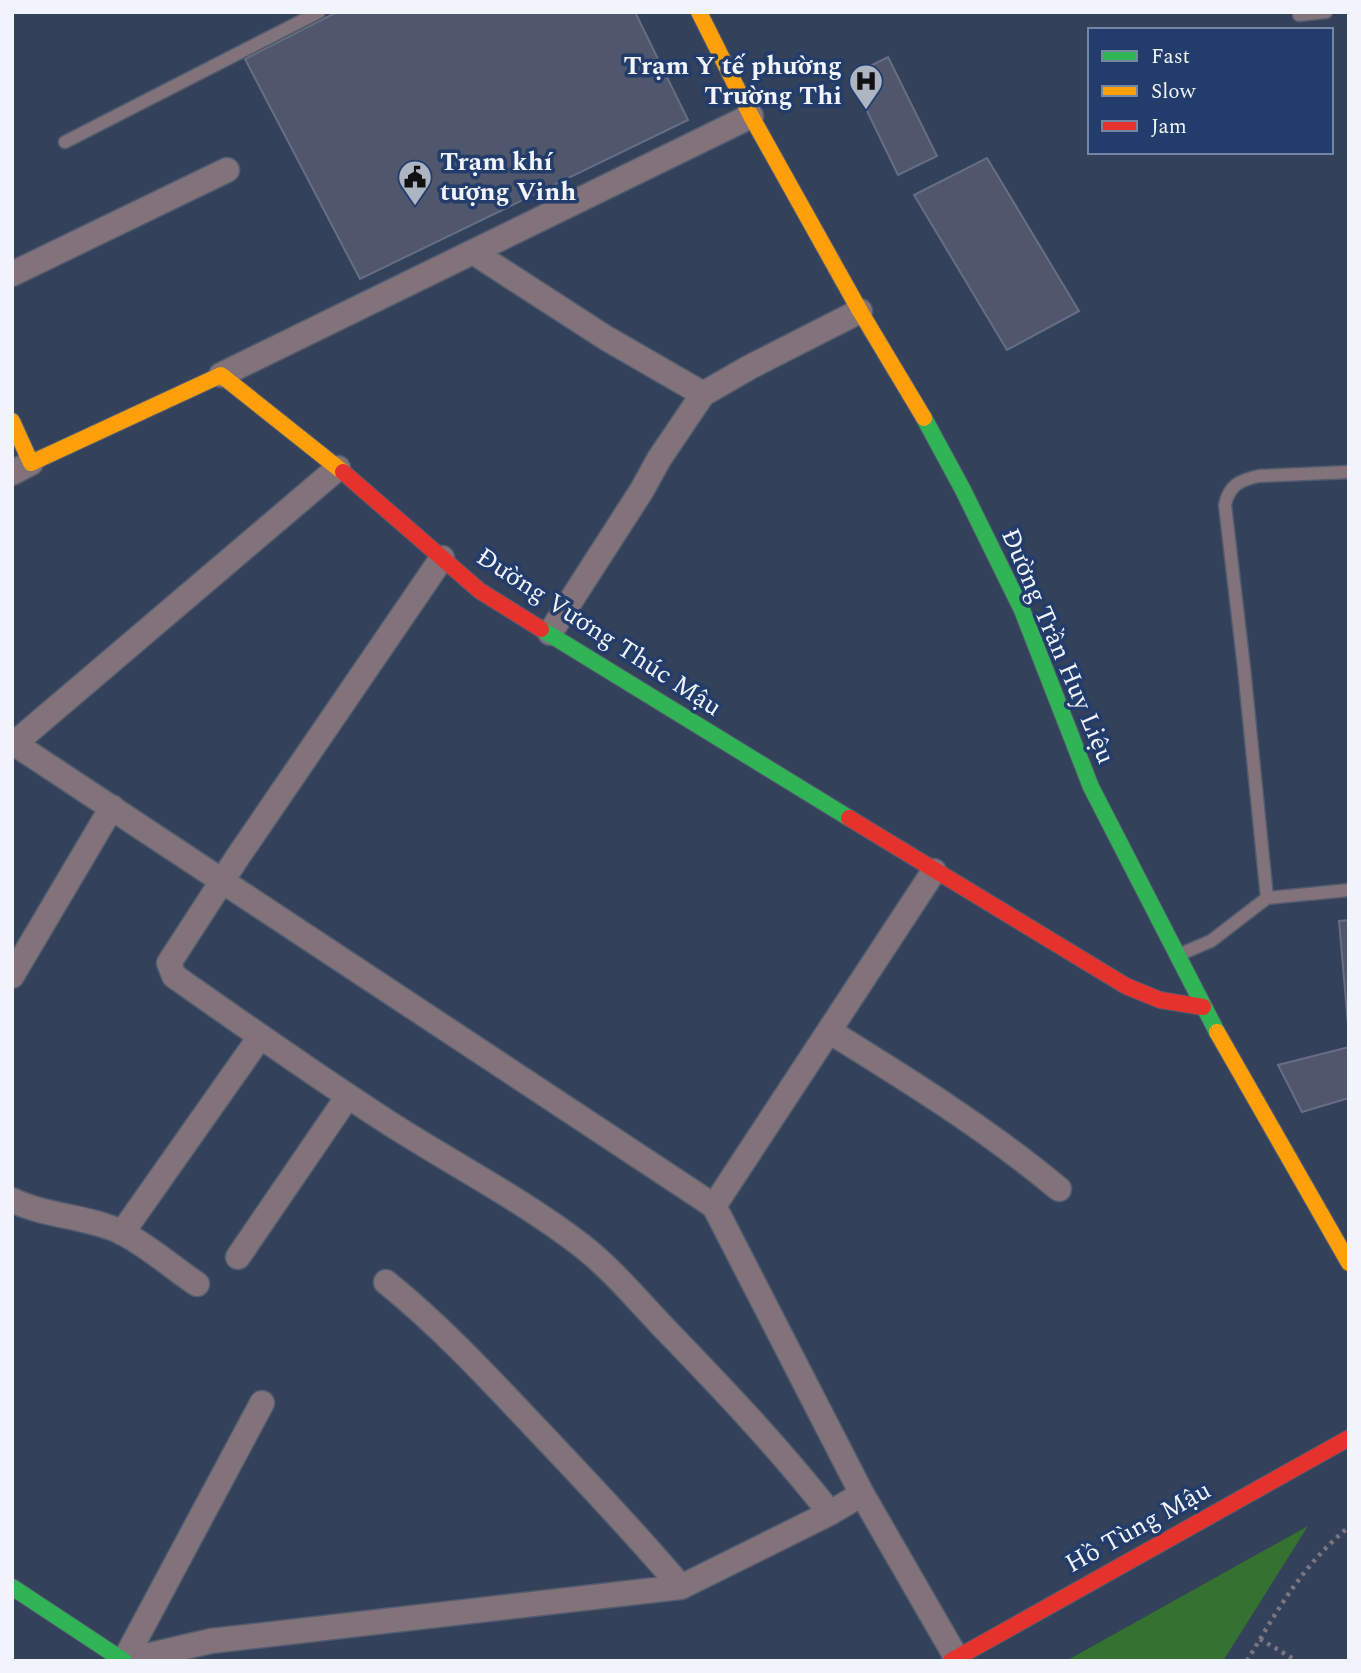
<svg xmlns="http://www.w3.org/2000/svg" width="1361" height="1673" font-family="Spectral,serif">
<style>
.green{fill:#357131}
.building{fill:#50566c;stroke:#676e84;stroke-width:2}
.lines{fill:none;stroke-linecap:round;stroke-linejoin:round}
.lane-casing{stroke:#515b6e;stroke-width:15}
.street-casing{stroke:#515b6e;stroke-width:27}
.fast-casing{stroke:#515b6e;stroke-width:18}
.slow-casing{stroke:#515b6e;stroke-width:18}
.jam-casing{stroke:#515b6e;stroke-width:18}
.path{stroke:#7b757f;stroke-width:4.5;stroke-dasharray:3.5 5;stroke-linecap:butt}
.lane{stroke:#82727a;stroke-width:12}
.street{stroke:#82727a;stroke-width:24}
.fast{stroke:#30b455;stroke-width:16}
.slow{stroke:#ff9f0a;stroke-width:16}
.jam{stroke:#e5322d;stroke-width:16}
.labels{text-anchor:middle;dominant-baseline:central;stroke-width:7;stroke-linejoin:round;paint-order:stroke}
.poi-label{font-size:26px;font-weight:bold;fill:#f1f4fa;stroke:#223c6c;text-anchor:end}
.street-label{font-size:26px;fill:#f1f4fa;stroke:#223c6c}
</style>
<rect width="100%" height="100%" fill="#33415b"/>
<path class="green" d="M 1308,1526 L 1223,1661 L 1066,1661 Z"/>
<path class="building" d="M 337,12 L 635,12 L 688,120 L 360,279 L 245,59 Z
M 888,57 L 937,156 L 898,175 L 850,76 Z
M 987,158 L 1079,311 L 1007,350 L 914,195 Z
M 1349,920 L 1349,1024 L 1348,1024 L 1339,921 Z
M 1349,1047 L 1349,1098 L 1302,1112 L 1278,1065 Z"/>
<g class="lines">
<g class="lane-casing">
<path id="lane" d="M 1299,15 L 1326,12
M 65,142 L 319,12
M 1267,898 L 1244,668 L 1225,505 C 1229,485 1240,480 1259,476 L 1349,472
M 1178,955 L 1211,941 L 1267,898 L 1349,890"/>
</g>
<g class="street-casing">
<path id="street" d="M 473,252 L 606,338 L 703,394
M 12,274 L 227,170
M 221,375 L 751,116
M 12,473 L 31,463
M 442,558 L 237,858 L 169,963 L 174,976 C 245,1026 316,1076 389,1123 C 453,1164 521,1199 581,1245 C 613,1270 640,1303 667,1331 C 724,1390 780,1449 830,1513
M 550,633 L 642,490 L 659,459 L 703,394 L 750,367 L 860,311
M 12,742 L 714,1206 L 862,1494 L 956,1657
M 15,743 L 338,468
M 12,976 L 112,807
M 829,1031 C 908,1080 987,1129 1059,1189
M 12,1200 C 47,1217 87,1216 121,1232 C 147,1245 173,1268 197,1284
M 714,1206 L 934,871
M 122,1233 L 260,1037
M 238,1257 L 348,1096
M 386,1282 C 439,1325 484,1373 531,1423 C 582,1477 633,1530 681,1587
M 124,1661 L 211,1641 L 681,1587 L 830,1513 L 862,1494
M 124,1661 L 262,1403"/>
</g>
<g class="fast-casing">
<path id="fast" d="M 924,418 L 963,490 L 1022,610 L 1091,787 L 1217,1032
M 541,629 L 849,818
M 12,1587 L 124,1661"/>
</g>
<g class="slow-casing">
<path id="slow" d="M 699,12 L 751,116 L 860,311 L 924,418
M 12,421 L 31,463 L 221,375 L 343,472
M 1217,1032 L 1349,1263"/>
</g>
<g class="jam-casing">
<path id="jam" d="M 343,472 L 480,591 L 541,629
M 849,818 L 1126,986 L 1160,1000 L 1203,1007
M 951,1661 L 1349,1438"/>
</g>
<path class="path" d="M 1260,1639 L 1297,1661
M 1247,1661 C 1276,1612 1304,1563 1349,1527"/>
<use href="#lane" class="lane"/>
<use href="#street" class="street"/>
<use href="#fast" class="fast"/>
<use href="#slow" class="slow"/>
<use href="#jam" class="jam"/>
</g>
<defs>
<g id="hospital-pin" transform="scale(1.75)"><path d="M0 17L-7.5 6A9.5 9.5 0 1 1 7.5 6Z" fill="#aeb5c2" stroke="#223c6c"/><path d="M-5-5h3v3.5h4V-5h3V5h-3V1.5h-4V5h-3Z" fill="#111"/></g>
<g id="civic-pin" transform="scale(1.75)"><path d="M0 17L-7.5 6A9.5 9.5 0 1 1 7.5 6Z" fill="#aeb5c2" stroke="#223c6c"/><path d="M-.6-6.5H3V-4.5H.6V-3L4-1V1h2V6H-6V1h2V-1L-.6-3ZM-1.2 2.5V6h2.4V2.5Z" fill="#111"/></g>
</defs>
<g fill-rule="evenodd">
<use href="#hospital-pin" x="866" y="81"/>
<use href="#civic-pin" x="415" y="177"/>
</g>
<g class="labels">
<g class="poi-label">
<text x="842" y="66">Trạm Y tế phường<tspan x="842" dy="30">Trường Thi</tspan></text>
<text x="440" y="162" text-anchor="start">Trạm khí<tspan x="440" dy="30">tượng Vinh</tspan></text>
</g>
<g class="street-label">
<text transform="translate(599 632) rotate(33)">Đường Vương Thúc Mậu</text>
<text transform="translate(1058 646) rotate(67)">Đường Trần Huy Liệu</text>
<text transform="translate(1138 1527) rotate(-29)">Hồ Tùng Mậu</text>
</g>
</g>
<rect width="1361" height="1673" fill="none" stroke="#f1f4fa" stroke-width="28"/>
<rect x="1088" y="28" width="245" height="126" fill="#223c6c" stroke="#7586a5" stroke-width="2"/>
<rect x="1102" y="51" width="35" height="10" fill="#30b455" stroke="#7586a5" stroke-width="2"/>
<text x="1151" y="63" font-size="21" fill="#f1f4fa">Fast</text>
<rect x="1102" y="86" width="35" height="10" fill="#ff9f0a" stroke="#7586a5" stroke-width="2"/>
<text x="1151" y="98" font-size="21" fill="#f1f4fa">Slow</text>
<rect x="1102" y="121" width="35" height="10" fill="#e5322d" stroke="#7586a5" stroke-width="2"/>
<text x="1151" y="133" font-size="21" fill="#f1f4fa">Jam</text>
</svg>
